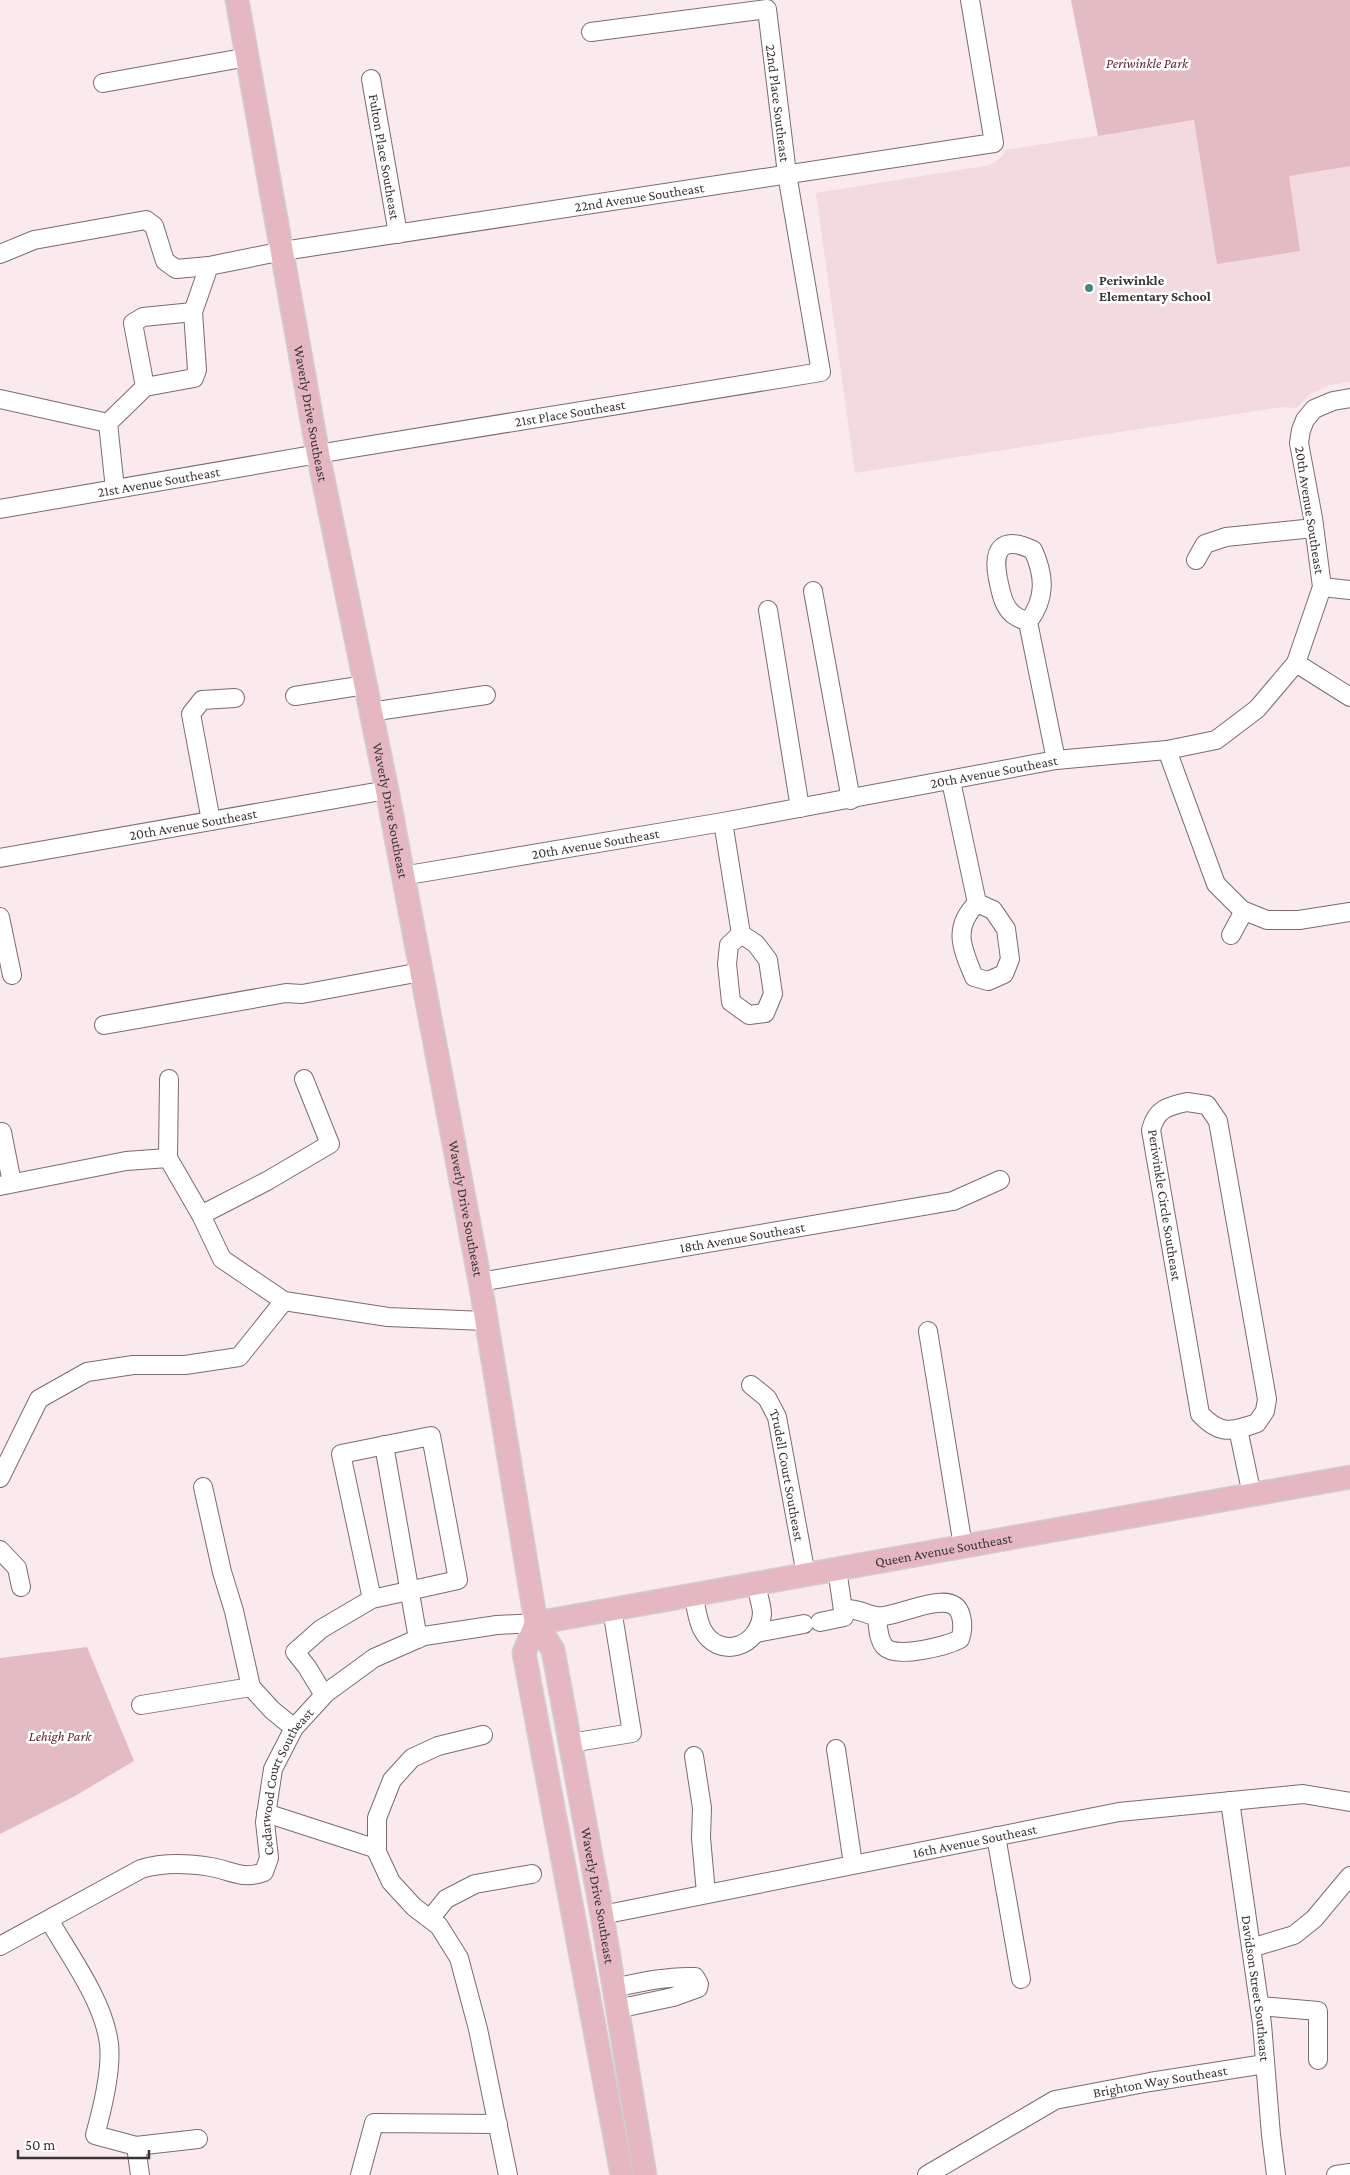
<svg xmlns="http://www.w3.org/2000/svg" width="1350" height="2175" font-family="'Crimson Pro',serif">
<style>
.built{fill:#f2dade}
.green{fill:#e3bbc2}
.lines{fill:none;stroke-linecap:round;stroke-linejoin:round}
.minor-casing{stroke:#7a6c6e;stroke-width:20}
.major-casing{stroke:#d0cecf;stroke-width:25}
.minor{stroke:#fff;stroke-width:18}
.major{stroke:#e4b7c1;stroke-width:22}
.poi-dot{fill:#428880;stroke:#fff;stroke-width:2}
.labels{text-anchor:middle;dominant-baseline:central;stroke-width:5;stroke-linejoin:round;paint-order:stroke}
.park-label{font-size:14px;font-style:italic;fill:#5f2233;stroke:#fff}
.street-label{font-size:14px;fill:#3b3435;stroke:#fff}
.poi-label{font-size:14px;font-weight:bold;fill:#3b3435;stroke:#fff;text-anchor:start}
</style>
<rect width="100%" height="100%" fill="#fbeaed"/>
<path class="built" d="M 1350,96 L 1350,382 L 1330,385 L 1310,394 L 1297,408 L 1282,407 L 855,473 L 816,193 L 990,165 L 1002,157 L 1005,150 Z"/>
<path class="green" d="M 1071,0 L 1350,0 L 1350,166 L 1289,176 L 1300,251 L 1217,264 L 1194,120 L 1098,136 Z
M 87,1647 L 134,1761 L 75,1796 L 0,1834 L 0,1658 Z"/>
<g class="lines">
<g class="minor-casing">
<g id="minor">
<path id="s1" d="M 371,79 L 398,234"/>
<path d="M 103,83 L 248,57"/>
<path d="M 0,254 L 34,240 L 146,220 L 154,226 L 165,261 L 176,269 L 209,266"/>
<path d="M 145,387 L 133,323 L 143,317 L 193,312"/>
<path d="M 0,399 L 108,423"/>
<path id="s2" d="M 115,489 L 108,423 L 145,387 L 194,378 L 197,370 L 193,312 L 209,266 L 283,251 L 994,143 L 970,0"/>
<path id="s3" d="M 0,509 L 353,448 L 821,372 L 787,174 L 767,9 L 591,32"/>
<path d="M 1196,560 L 1205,544 L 1226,537 L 1314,528"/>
<path d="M 1322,587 L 1350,590"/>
<path d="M 813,591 L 851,800"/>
<path d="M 768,610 L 800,808"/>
<path d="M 1028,622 C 1023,620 1018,618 1014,615 C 1003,607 1001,592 998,579 C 992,549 1002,535 1033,550 C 1045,576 1046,599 1028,622 L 1056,760"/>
<path d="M 1296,663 L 1350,697"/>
<path d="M 295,696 L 365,685"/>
<path d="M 370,712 L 486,695"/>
<path d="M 1167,750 L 1216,884 L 1242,910 L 1267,920 L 1299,920 L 1350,912"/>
<path d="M 951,781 L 977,903 L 993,910 L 1006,929 L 1010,959 L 1004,974 L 988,981 L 974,977 C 962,948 952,928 977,903"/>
<path d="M 211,821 L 191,714 L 202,700 L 235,698"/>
<path d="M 723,822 L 741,934 L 756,944 L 768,960 L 773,994 L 765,1013 L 749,1015 L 731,1002 L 727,964 L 729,945 L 741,934"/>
<path id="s4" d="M 0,858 L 387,790"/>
<path id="s5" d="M 402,876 L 723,822 L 1056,760 L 1167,750 L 1216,740 L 1257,709 L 1296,663 L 1322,587 L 1313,518 L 1299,443 L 1301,430 L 1305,420 L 1314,409 L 1333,401 L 1350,398"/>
<path d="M 0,917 L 12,975"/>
<path d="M 1231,935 L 1244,911"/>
<path d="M 104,1025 L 286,993 L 302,994 L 421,972"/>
<path d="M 1187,1102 L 1207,1105 L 1218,1121 L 1267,1399 L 1265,1411 L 1257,1423 C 1231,1432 1220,1435 1200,1414 L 1151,1130 C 1156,1109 1168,1106 1187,1102 Z"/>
<path d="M 2,1132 L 12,1183"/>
<path d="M 168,1158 L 169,1079"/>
<path d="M 0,1186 L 126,1161 L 168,1158 L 201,1215 L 222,1259 L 284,1301 L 388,1317 L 485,1321"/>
<path d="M 201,1215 L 267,1181 L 330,1144 L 304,1079"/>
<path id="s6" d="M 480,1282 L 953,1201 L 1000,1180"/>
<path d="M 928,1331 L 963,1546"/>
<path id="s7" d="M 751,1385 L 767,1398 L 777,1417 L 806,1575"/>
<path d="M 1238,1429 L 1252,1495"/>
<path d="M 384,1445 L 418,1639"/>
<path d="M 0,1478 L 39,1399 L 87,1372 L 133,1365 L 185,1365 L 239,1357 L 284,1301"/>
<path d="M 203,1487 L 222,1572 L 234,1611 L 251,1687 L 272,1710 L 294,1728"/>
<path d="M 0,1550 L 17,1568 L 21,1587"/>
<path d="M 693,1595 C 696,1605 697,1619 702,1629 C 718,1660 759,1648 762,1614 C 762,1605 757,1593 756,1583"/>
<path d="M 843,1609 C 859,1608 863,1614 876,1616 C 896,1620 953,1584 961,1616 C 963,1624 963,1631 960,1639 C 947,1646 896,1659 885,1647 C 878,1640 878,1626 877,1617"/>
<path d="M 820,1622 L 844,1617 L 837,1569"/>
<path d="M 756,1633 L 804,1624"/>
<path d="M 324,1695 L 307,1667 L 295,1652 L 321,1629 L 372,1599 L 458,1580 L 431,1436 L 341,1454 L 372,1599"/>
<path d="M 141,1705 L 251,1687"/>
<path d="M 483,1735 L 438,1746 L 412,1758 L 392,1780 L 377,1818 L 377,1852 L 391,1882 L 414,1907 L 439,1926 L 459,1958 L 478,2029 L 508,2175"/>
<path d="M 570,1743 L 632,1733 L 612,1609"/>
<path d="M 836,1749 L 853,1864"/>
<path d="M 694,1756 L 702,1808 L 701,1838 L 706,1893"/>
<path id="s8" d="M 1230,1801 L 1262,2024 L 1271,2135 L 1276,2175"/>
<path d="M 266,1813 L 377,1849"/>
<path d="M 996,1836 L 1021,1979"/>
<path id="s9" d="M 602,1915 L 1119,1812 L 1303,1794 L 1350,1802"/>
<path d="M 430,1919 L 446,1899 L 475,1884 L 532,1874"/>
<path d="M 49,1920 C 70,1956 104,2002 109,2044 C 112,2071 102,2110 95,2135 L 136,2146"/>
<path id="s10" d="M 0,1946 L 141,1869 C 164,1862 187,1863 211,1867 C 233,1871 242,1880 264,1872 L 269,1858 L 265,1822 L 273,1769 L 294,1728 L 326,1693 L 374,1658 L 424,1636 L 497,1625 L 536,1623"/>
<path d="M 1251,1948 L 1294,1935 L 1314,1919 L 1350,1876"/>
<path d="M 614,1988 C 641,1982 667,1976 695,1977 L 699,1984 L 698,1988 L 673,1997 L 617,2009"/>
<path d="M 1260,2006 L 1318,2011 L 1318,2060"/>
<path d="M 140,2175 L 136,2146 L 198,2139"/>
<path d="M 360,2175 L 374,2123 L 498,2124"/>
<path id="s11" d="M 927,2175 L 1055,2100 L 1150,2082 L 1265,2064"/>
<path d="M 1336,2175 L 1350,2173"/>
</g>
</g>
<g class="major-casing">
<g id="major">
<path id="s12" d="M 237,0 L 318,454 L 387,790 L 480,1282 L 536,1623 L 553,1650 L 602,1915 L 645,2175"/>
<path id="s13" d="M 536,1623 L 1350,1477"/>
<path d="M 536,1623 L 524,1653 L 622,2175"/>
</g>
</g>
<use href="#minor" class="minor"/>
<use href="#major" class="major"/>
</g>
<circle class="poi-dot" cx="1089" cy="288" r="5"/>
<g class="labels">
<g class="park-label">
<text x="1147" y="63">Periwinkle Park</text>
<text x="60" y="1736">Lehigh Park</text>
</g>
<g class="street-label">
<text transform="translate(778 103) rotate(83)">22nd Place Southeast</text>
<text stroke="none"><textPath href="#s1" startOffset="79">Fulton Place Southeast</textPath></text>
<text stroke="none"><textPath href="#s2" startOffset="719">22nd Avenue Southeast</textPath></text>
<text stroke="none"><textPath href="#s12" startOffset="420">Waverly Drive Southeast</textPath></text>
<text stroke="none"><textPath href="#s3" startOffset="578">21st Place Southeast</textPath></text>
<text stroke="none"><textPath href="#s3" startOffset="161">21st Avenue Southeast</textPath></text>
<text transform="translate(1310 510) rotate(81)">20th Avenue Southeast</text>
<text stroke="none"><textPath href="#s5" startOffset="601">20th Avenue Southeast</textPath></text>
<text stroke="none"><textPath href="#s12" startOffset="825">Waverly Drive Southeast</textPath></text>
<text stroke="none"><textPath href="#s4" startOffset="196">20th Avenue Southeast</textPath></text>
<text stroke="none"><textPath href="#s5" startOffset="196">20th Avenue Southeast</textPath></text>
<text transform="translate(1165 1205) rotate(81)">Periwinkle Circle Southeast</text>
<text stroke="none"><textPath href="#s12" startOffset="1230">Waverly Drive Southeast</textPath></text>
<text stroke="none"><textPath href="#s6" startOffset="266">18th Avenue Southeast</textPath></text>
<text stroke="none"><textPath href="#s7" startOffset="101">Trudell Court Southeast</textPath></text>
<text stroke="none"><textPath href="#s13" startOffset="414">Queen Avenue Southeast</textPath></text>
<text stroke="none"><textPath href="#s10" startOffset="382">Cedarwood Court Southeast</textPath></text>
<text stroke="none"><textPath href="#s9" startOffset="380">16th Avenue Southeast</textPath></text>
<text stroke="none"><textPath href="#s12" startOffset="1932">Waverly Drive Southeast</textPath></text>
<text stroke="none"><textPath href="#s8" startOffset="189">Davidson Street Southeast</textPath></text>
<text stroke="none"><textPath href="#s11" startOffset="255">Brighton Way Southeast</textPath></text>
</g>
<g class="poi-label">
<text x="1099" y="280">Periwinkle<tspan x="1099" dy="16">Elementary School</tspan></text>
</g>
</g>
<path d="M18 2150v8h131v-8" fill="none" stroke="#3b3435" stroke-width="2.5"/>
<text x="25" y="2150" font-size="15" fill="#3b3435" stroke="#ffffff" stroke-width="4" paint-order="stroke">50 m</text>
</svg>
